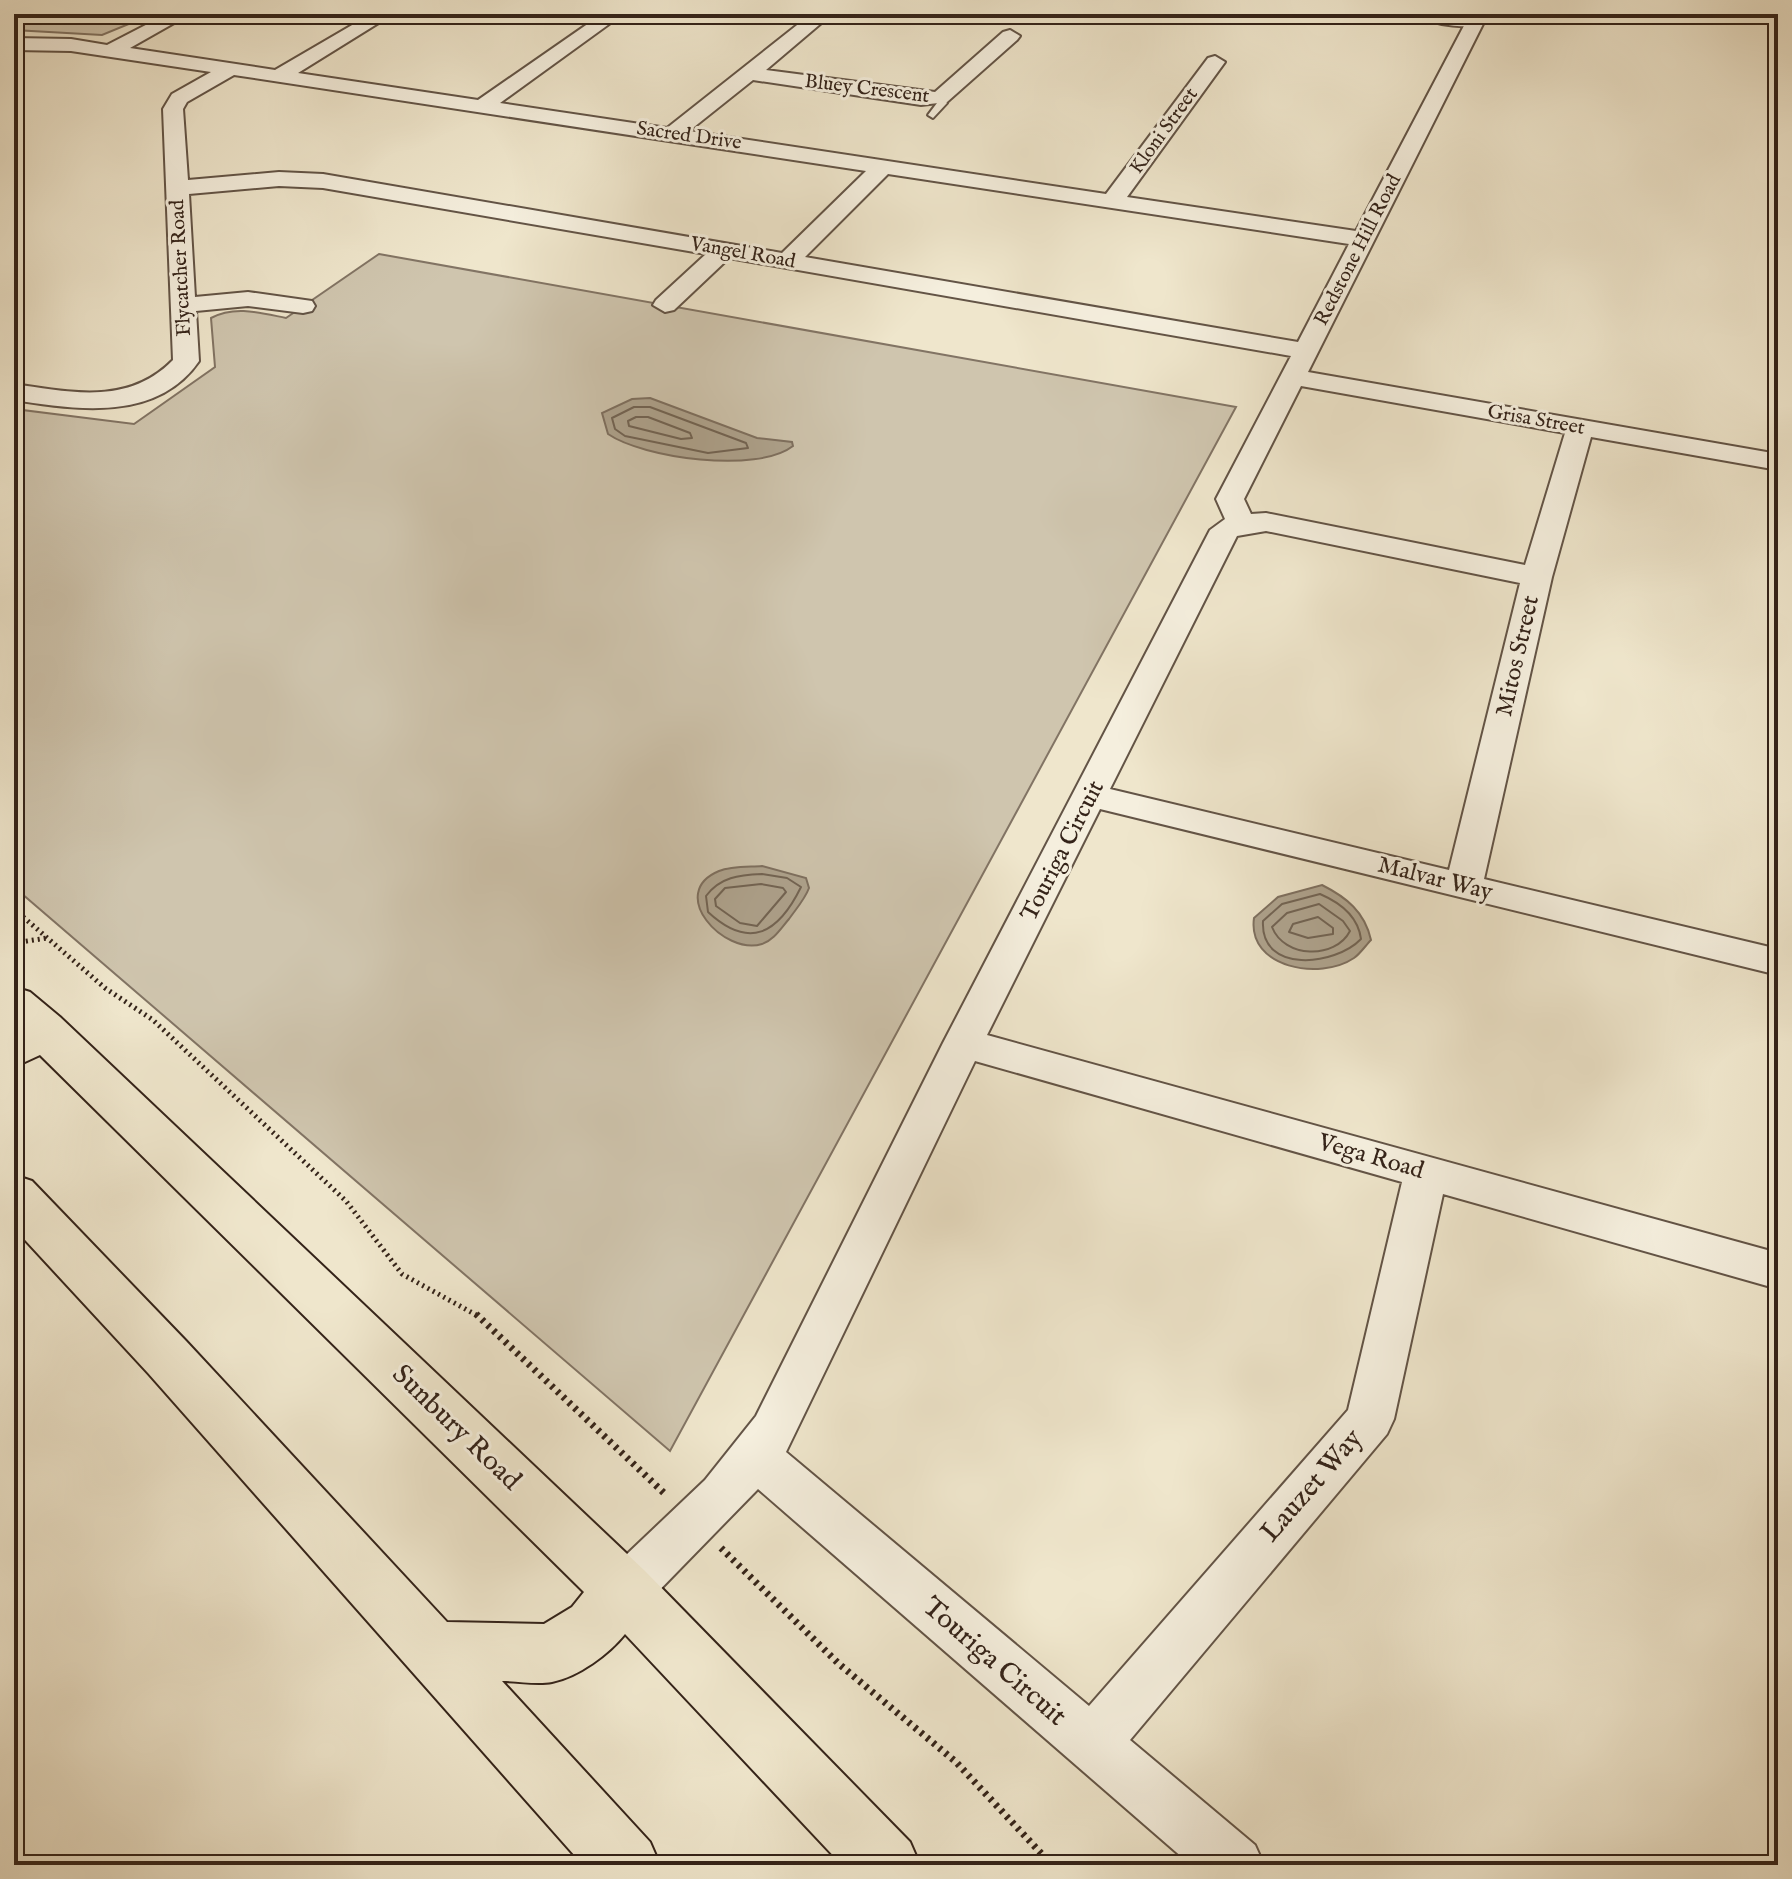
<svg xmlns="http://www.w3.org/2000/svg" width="1792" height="1879" font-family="'IM FELL English',serif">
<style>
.green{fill:#cfc5ae;stroke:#827464;stroke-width:2}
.water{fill:#afa48f;stroke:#7e7060;stroke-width:2}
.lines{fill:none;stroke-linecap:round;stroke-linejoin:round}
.shore{stroke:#726454;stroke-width:2}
.service-casing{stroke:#635446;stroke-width:4}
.minor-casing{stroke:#635446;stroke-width:4}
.tertiary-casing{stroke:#635446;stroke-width:4}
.primary-casing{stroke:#342319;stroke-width:4}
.path-far2{stroke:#342319;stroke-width:3;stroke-dasharray:1 2;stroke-linecap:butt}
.path-far1{stroke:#342319;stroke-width:5;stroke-dasharray:2 4;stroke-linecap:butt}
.path{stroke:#342319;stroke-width:7;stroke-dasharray:3 5;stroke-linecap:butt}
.service{fill:#f5efde;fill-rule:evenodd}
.minor{fill:#f5efde;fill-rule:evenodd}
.tertiary{fill:#f5efde;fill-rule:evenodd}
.primary{fill:#efe6cc;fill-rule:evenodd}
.labels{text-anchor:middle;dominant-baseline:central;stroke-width:6;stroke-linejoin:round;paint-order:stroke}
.far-street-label{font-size:20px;fill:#342319;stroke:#f5efde}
.street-label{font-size:24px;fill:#342319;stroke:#f5efde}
.near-street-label{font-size:28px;fill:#342319;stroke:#f5efde}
</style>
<rect width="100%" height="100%" fill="#efe6cc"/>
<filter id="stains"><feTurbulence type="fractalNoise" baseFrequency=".0025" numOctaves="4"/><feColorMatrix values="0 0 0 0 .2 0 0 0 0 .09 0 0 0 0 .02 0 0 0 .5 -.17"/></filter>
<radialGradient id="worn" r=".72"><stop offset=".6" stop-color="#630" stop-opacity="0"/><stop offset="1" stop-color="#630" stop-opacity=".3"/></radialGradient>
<path class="green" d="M 14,14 L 153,14 L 102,35 L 14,30 Z
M 379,254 L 1236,407 L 670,1451 L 14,887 L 14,409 L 134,424 L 215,367 L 211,318 C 235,305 261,313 286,318 Z"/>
<path class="water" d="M 650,398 L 757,438 L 792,442 L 793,446 C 757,474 643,458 608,434 L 602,413 L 632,399 Z
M 762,866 L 806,878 L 809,888 C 805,899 796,909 789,919 C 781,928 774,940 762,944 C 724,956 666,893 719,871 C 731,866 749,867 762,866 Z
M 1322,885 C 1346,897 1365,912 1371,940 C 1366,945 1360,954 1354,958 C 1320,981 1247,968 1254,918 L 1278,897 Z"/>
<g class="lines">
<path class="shore" d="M 634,407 L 650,407 L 746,443 L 748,448 L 708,453 L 625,436 L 615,429 L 612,418 Z
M 636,417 L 648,417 L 690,433 L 692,438 L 681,439 L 629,426 L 628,421 Z
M 762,874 L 787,878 L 801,887 C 778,934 749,950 708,912 L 706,896 C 720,877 739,875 762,874 Z
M 761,884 L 783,888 L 786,892 L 757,926 L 740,923 L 716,906 L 715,899 L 725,888 Z
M 1320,894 C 1341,903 1358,916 1361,939 C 1335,966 1260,974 1263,921 L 1282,904 Z
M 1319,904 L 1343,921 L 1350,931 C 1335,960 1284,958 1272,927 L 1287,913 Z
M 1318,917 L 1333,928 L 1333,934 L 1308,938 L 1289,932 L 1293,924 Z"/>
<g class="service-casing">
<path id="service" d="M 937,96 L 943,96 L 947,103 L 933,118 L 928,115 L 937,103 Z"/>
</g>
<g class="minor-casing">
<path id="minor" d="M 167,14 L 190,14 L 130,48 L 275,70 L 371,14 L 393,14 L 298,73 L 478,100 L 602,14 L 623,14 L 500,103 L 667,128 L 811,14 L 832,14 L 766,70 L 935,92 L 1003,32 L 1010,30 L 1020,36 L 1017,40 L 947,102 L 921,105 L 753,80 L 689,131 L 1106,194 L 1208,58 L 1215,56 L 1225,62 L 1127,197 L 1356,231 L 1467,20 L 1476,14 L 1483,16 L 1485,20 L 1308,372 L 1778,454 L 1778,470 L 1591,437 L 1552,577 L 1484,879 L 1778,949 L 1778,975 L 1100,809 L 987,1035 L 1778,1253 L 1778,1289 L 1443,1194 L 1394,1419 L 1387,1434 L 1130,1740 L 1255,1845 L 1264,1865 L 1191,1865 L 758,1489 L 642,1608 L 624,1615 L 606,1608 L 598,1591 L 606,1574 L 705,1480 L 756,1416 L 943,1043 L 1210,530 L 1225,519 L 1216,499 L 1291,356 L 729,258 L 674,310 L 665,312 L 653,305 L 656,300 L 706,254 L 323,188 L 279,186 L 189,194 L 195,297 L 248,292 L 312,301 L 315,306 L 312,311 L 303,313 L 248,306 L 196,311 L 199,361 C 157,422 77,410 14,400 L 14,384 C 70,392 128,406 173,360 L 163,109 L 172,94 L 211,72 L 71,51 L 14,50 L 14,38 L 71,39 L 107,45 ZM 234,75 L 866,171 L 782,253 L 323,174 L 279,172 L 188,180 L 183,109 L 187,102 ZM 888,174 L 1349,244 L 1298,342 L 805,257 ZM 1301,386 L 1565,433 L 1525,565 L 1266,513 L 1251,514 L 1244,499 ZM 1266,531 L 1520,583 L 1449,870 L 1110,789 L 1237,536 ZM 975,1061 L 1402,1182 L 1348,1410 L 1089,1706 L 786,1452 Z"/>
</g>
<g class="tertiary-casing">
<path id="tertiary" d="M 1418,14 L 1478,14 L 1487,20 C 1477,32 1428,25 1418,14 Z"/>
</g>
<g class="primary-casing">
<path id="primary" d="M 14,987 L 30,992 L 60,1017 L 645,1571 L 910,1842 L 920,1865 L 842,1865 L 625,1634 C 609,1654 578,1677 552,1682 C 537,1685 518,1681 502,1681 L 650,1842 L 660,1865 L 583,1865 L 148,1373 L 14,1228 L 14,1175 L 32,1181 L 186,1341 L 447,1622 L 544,1624 L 572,1607 L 584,1592 L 40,1055 L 14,1067 Z"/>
</g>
<path class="path-far2" d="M 93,14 L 103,25"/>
<path class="path-far1" d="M 14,909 L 105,988 L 153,1020 L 346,1201 L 402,1274 L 478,1316
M 14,943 L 47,938"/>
<path class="path" d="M 476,1314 L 665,1494
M 721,1548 L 839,1664 L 956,1762 L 1052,1865"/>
<use href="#service" class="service"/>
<use href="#minor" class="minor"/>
<use href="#tertiary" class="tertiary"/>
<use href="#primary" class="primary"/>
</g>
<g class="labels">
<g class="far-street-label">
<text transform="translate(867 89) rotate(7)">Bluey Crescent</text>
<text transform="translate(1164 131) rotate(-54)">Kloni Street</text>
<text transform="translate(689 136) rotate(8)">Sacred Drive</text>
<text transform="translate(1358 250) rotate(-63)">Redstone Hill Road</text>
<text transform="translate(743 253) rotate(10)">Vangel Road</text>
<text transform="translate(181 268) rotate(-93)">Flycatcher Road</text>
<text transform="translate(1536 420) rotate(10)">Grisa Street</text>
</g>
<g class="street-label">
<text transform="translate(1518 656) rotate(-77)">Mitos Street</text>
<text transform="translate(1063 851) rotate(-63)">Touriga Circuit</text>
<text transform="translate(1435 879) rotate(14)">Malvar Way</text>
<text transform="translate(1371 1157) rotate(16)">Vega Road</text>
</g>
<g class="near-street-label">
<text transform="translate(456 1428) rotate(44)">Sunbury Road</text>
<text transform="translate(1312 1486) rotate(-49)">Lauzet Way</text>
<text transform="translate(994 1662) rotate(41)">Touriga Circuit</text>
</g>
</g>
<rect width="1792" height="1879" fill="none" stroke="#efe6cc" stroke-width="48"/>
<rect x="16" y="16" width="1760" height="1847" fill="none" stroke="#342319" stroke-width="4"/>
<rect x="24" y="24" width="1744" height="1831" fill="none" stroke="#342319" stroke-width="2"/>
<rect width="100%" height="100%" filter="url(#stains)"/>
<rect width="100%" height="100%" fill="url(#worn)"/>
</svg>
